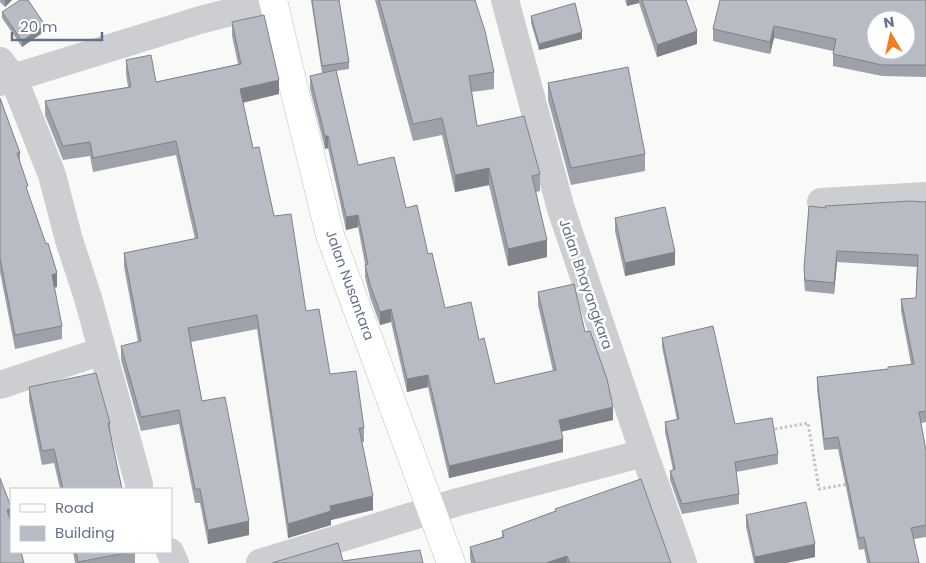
<svg xmlns="http://www.w3.org/2000/svg" width="926" height="563" font-family="Poppins,sans-serif">
<style>
.lines{fill:none;stroke-linecap:round;stroke-linejoin:round}
.major-casing{stroke:#bec0c5;stroke-width:29}
.path{stroke:#c2c4c7;stroke-width:3;stroke-dasharray:2.5 2.5;stroke-linecap:butt}
.minor{stroke:#ccced2;stroke-width:28}
.major{stroke:#fff;stroke-width:28}
.wall{fill:#9da1a9}
.shaded-wall{fill:#7f8389}
.building{fill:#b6bbc4;stroke:#7f8389;fill-rule:evenodd}
.labels{text-anchor:middle;dominant-baseline:central;stroke-width:5;stroke-linejoin:round;paint-order:stroke}
.street-label{font-size:14px;fill:#65728b;stroke:#fff}
</style>
<rect width="100%" height="100%" fill="#f9f9f7"/>
<g class="lines">
<g class="major-casing">
<path id="major" d="M 273,0 L 287,60 L 330,235 L 451,563"/>
</g>
<path class="path" d="M 770,430 L 808,423 L 819,489 L 849,484"/>
<path class="minor" d="M 505,0 L 561,209 L 644,453 L 683,563
M 0,61 L 13,77 L 52,175 L 69,240 L 88,298 L 139,484
M 0,82 L 200,20 L 274,1
M 821,202 L 926,196
M 0,385 L 102,351
M 170,552 L 175,563
M 260,563 L 458,502 L 644,453"/>
<use href="#major" class="major"/>
</g>
<path class="wall" d="M 0,0 L 12,0 L 5,7 L 0,2 Z
M 311,0 L 339,0 L 349,62 L 349,69 L 336,71 L 358,165 L 406,208 L 428,254 L 445,308 L 479,340 L 495,384 L 553,371 L 538,305 L 538,292 L 585,332 L 613,420 L 561,432 L 563,452 L 449,478 L 428,387 L 407,392 L 391,322 L 380,325 L 370,297 L 365,277 L 365,264 L 358,227 L 346,230 L 328,148 L 325,149 L 310,89 L 310,76 L 335,71 L 322,73 Z
M 375,0 L 475,0 L 494,72 L 494,89 L 472,92 L 477,126 L 540,174 L 540,191 L 536,192 L 547,257 L 508,266 L 489,185 L 455,192 L 442,135 L 413,141 Z
M 625,0 L 686,0 L 697,44 L 657,57 L 639,3 L 627,6 Z
M 926,0 L 926,77 L 882,76 L 833,66 L 833,51 L 774,38 L 770,54 L 713,41 L 713,29 Z
M 2,12 L 45,31 L 22,47 L 2,18 Z
M 531,16 L 582,39 L 539,50 L 531,23 Z
M 232,22 L 279,94 L 243,103 L 253,148 L 274,216 L 306,311 L 330,374 L 364,428 L 364,442 L 362,442 L 373,510 L 331,520 L 331,525 L 288,538 L 257,329 L 191,342 L 202,401 L 249,535 L 208,544 L 200,503 L 195,503 L 179,424 L 141,431 L 121,360 L 121,346 L 138,342 L 124,267 L 124,253 L 195,239 L 176,155 L 93,172 L 90,156 L 63,160 L 45,115 L 45,101 L 128,87 L 126,74 L 126,60 L 156,82 L 238,64 L 232,36 Z
M 548,83 L 645,154 L 645,171 L 571,185 L 548,100 Z
M 0,98 L 20,153 L 20,162 L 28,194 L 57,287 L 54,288 L 62,326 L 62,339 L 15,349 L 0,272 Z
M 926,202 L 926,422 L 921,423 L 926,451 L 926,537 L 914,539 L 919,563 L 867,563 L 864,549 L 859,550 L 838,449 L 824,450 L 817,389 L 817,377 L 888,369 L 911,364 L 901,311 L 901,299 L 916,298 L 917,267 L 837,262 L 834,294 L 805,291 L 804,280 L 804,268 L 825,208 L 825,206 Z
M 615,218 L 675,265 L 625,276 L 615,231 Z
M 662,338 L 735,424 L 778,454 L 778,464 L 736,472 L 739,494 L 739,504 L 682,514 L 670,480 L 670,471 L 673,470 L 665,432 L 665,422 L 677,420 L 662,347 Z
M 29,387 L 110,423 L 110,430 L 122,489 L 60,489 L 54,463 L 42,465 L 29,401 Z
M 555,509 L 671,563 L 471,563 L 470,559 L 470,547 L 502,537 L 502,531 L 555,511 Z
M 746,515 L 815,557 L 786,563 L 754,563 L 746,527 Z
M 73,552 L 135,552 L 135,563 L 75,563 Z"/>
<path class="shaded-wall" d="M 5,0 L 12,0 L 5,7 Z
M 627,0 L 639,0 L 639,3 L 627,6 Z
M 45,25 L 45,31 L 22,47 L 22,41 Z
M 774,26 L 774,38 L 770,54 L 770,42 Z
M 697,31 L 697,44 L 657,57 L 657,45 Z
M 582,32 L 582,39 L 539,50 L 539,44 Z
M 279,80 L 279,94 L 240,103 L 240,89 Z
M 325,136 L 328,136 L 328,148 L 325,149 Z
M 489,168 L 489,185 L 455,192 L 455,175 Z
M 358,215 L 358,227 L 346,230 L 346,217 Z
M 547,240 L 547,257 L 508,266 L 508,249 Z
M 837,251 L 837,262 L 834,294 L 834,283 Z
M 675,252 L 675,265 L 625,276 L 625,263 Z
M 57,273 L 57,287 L 52,288 L 52,275 Z
M 391,309 L 391,322 L 380,325 L 380,312 Z
M 428,375 L 428,387 L 407,392 L 407,379 Z
M 613,407 L 613,420 L 559,432 L 559,420 Z
M 563,439 L 563,452 L 449,478 L 449,466 Z
M 373,496 L 373,510 L 331,520 L 331,525 L 288,538 L 288,524 L 330,506 Z
M 11,508 L 11,520 L 7,522 L 7,510 Z
M 249,521 L 249,535 L 208,544 L 208,530 Z
M 815,544 L 815,557 L 786,563 L 755,563 L 755,557 Z
M 567,556 L 567,563 L 546,563 Z"/>
<path class="building" d="M 20,0 L 28,0 L 45,25 L 22,41 L 2,12 Z
M 312,0 L 339,0 L 349,62 L 322,66 Z
M 379,0 L 475,0 L 485,31 L 494,72 L 469,76 L 477,126 L 524,116 L 540,174 L 532,176 L 547,240 L 508,249 L 489,168 L 455,175 L 442,118 L 413,124 Z
M 642,0 L 686,0 L 697,31 L 657,45 Z
M 720,0 L 926,0 L 926,65 L 882,65 L 833,54 L 836,39 L 774,26 L 770,42 L 713,29 ZM 876,20 L 906,20 L 906,50 L 876,50 Z
M 575,3 L 582,32 L 539,44 L 531,16 Z
M 264,15 L 279,80 L 240,89 L 253,148 L 259,147 L 274,216 L 291,214 L 306,311 L 319,309 L 330,374 L 356,371 L 364,428 L 359,428 L 373,496 L 330,506 L 331,511 L 288,524 L 257,315 L 188,328 L 202,401 L 225,397 L 249,521 L 208,530 L 200,489 L 195,489 L 179,410 L 141,417 L 121,346 L 141,341 L 124,253 L 198,238 L 176,141 L 93,158 L 90,142 L 63,146 L 45,101 L 131,87 L 126,60 L 151,55 L 156,82 L 241,64 L 232,22 Z
M 628,67 L 645,154 L 571,168 L 548,83 Z
M 336,70 L 358,165 L 394,157 L 406,208 L 417,205 L 428,254 L 432,253 L 445,308 L 471,302 L 479,340 L 484,338 L 495,384 L 556,370 L 538,292 L 574,284 L 585,332 L 590,331 L 607,379 L 613,407 L 559,420 L 563,439 L 449,466 L 428,375 L 407,379 L 391,309 L 380,312 L 370,285 L 365,265 L 368,264 L 358,215 L 346,217 L 328,136 L 325,136 L 310,76 Z
M 0,98 L 20,153 L 17,153 L 28,186 L 26,187 L 46,244 L 48,243 L 57,273 L 52,275 L 62,326 L 15,335 L 0,258 Z
M 910,201 L 926,202 L 926,411 L 919,412 L 926,451 L 926,525 L 911,528 L 919,563 L 870,563 L 864,537 L 859,538 L 838,437 L 824,439 L 817,377 L 888,369 L 888,367 L 914,364 L 901,299 L 916,298 L 918,255 L 837,251 L 834,283 L 805,280 L 804,268 L 809,206 L 826,208 L 825,206 Z
M 665,207 L 675,252 L 625,263 L 615,218 Z
M 713,326 L 735,424 L 772,418 L 778,454 L 735,462 L 739,494 L 682,504 L 670,471 L 675,469 L 665,422 L 679,419 L 662,338 Z
M 96,373 L 110,423 L 108,423 L 122,489 L 63,489 L 54,449 L 42,451 L 29,387 Z
M 0,478 L 11,507 L 11,508 L 7,510 L 11,523 L 11,552 L 21,552 L 24,563 L 0,563 Z
M 641,479 L 671,563 L 570,563 L 567,556 L 546,563 L 475,563 L 470,547 L 504,537 L 502,531 L 556,511 L 555,509 Z
M 806,502 L 815,544 L 755,557 L 746,515 Z
M 338,543 L 343,561 L 420,550 L 423,563 L 272,563 Z
M 76,552 L 130,552 L 78,562 Z"/>
<g class="labels">
<g class="street-label">
<text transform="translate(586 284) rotate(71)">Jalan Bhayangkara</text>
<text transform="translate(350 285) rotate(70)">Jalan Nusantara</text>
</g>
</g>
<rect x="10" y="488" width="162" height="65" fill="#ffffff" stroke="#c1c7d1"/>
<rect x="20" y="504" width="25" height="8" fill="#ffffff" stroke="#c1c7d1"/>
<text x="55" y="513" font-size="15" fill="#65728b">Road</text>
<rect x="20" y="526" width="25" height="15" fill="#b6bbc4" stroke="#c1c7d1"/>
<text x="55" y="538" font-size="15" fill="#65728b">Building</text>
<g transform="translate(891 35) rotate(351)"><circle r="24" fill="#ffffff" stroke="#c1c7d1"/>
<path d="M0-4L9 19L0 12L-9 19Z" fill="#f57c1b"/>
<text y="-8" font-size="14" font-weight="bold" text-anchor="middle" fill="#65728b">N</text>
</g>
<path d="M12 32v8h90v-8" fill="none" stroke="#65728b" stroke-width="2.5"/>
<text x="20" y="32" font-size="15" fill="#65728b" stroke="#ffffff" stroke-width="4" paint-order="stroke">20 m</text>
</svg>
